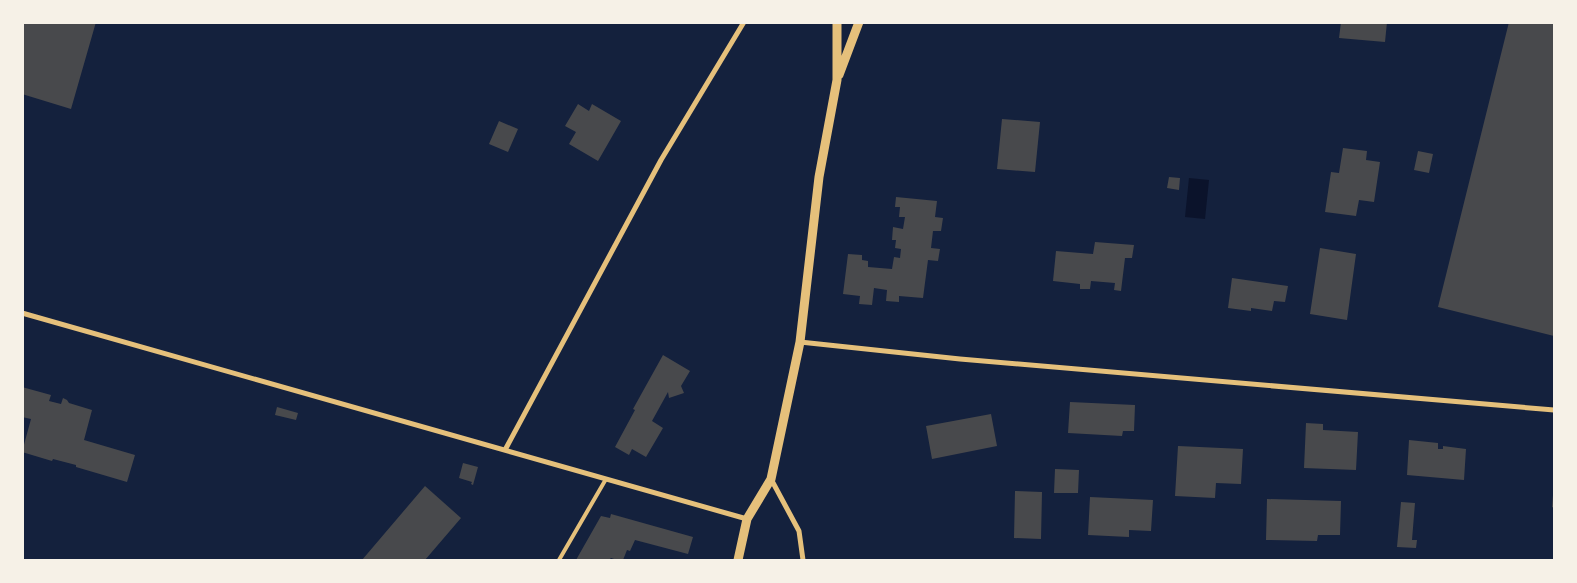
<svg xmlns="http://www.w3.org/2000/svg" width="1577" height="583" font-family="Literata,serif">
<style>
.water{fill:#0b132b}
.building{fill:#48494c}
.lines{fill:none;stroke-linecap:round;stroke-linejoin:round}
.service{stroke:#e5c07b;stroke-width:4}
.minor{stroke:#e5c07b;stroke-width:5}
.tertiary{stroke:#e5c07b;stroke-width:9}
</style>
<rect width="100%" height="100%" fill="#14213d"/>
<path class="water" d="M 1189,178 L 1209,180 L 1205,219 L 1185,217 Z"/>
<path class="building" d="M 22,22 L 96,22 L 71,109 L 22,94 Z
M 1341,22 L 1387,22 L 1385,42 L 1339,38 Z
M 1509,22 L 1554,22 L 1554,336 L 1438,307 Z
M 578,104 L 589,111 L 592,104 L 621,121 L 598,161 L 569,144 L 576,132 L 565,126 Z
M 1002,119 L 1040,122 L 1035,172 L 997,169 Z
M 499,121 L 518,129 L 508,152 L 489,144 Z
M 1343,148 L 1367,151 L 1366,160 L 1380,162 L 1374,202 L 1359,200 L 1356,216 L 1325,212 L 1331,172 L 1339,173 Z
M 1418,151 L 1433,154 L 1429,173 L 1414,170 Z
M 1169,177 L 1180,178 L 1179,190 L 1167,188 Z
M 896,197 L 937,201 L 935,217 L 943,218 L 941,231 L 933,231 L 931,248 L 940,249 L 938,261 L 928,260 L 923,298 L 899,296 L 899,302 L 886,301 L 887,290 L 874,288 L 872,305 L 859,304 L 860,296 L 843,294 L 848,254 L 862,255 L 862,260 L 868,261 L 868,267 L 892,269 L 894,257 L 900,258 L 901,249 L 895,248 L 896,240 L 892,240 L 893,227 L 903,229 L 905,217 L 899,217 L 900,207 L 895,207 Z
M 1095,242 L 1134,245 L 1132,258 L 1125,258 L 1121,291 L 1114,290 L 1115,283 L 1091,281 L 1090,289 L 1080,289 L 1080,284 L 1053,281 L 1056,251 L 1093,254 Z
M 1320,248 L 1356,254 L 1347,320 L 1310,314 Z
M 1232,278 L 1288,286 L 1285,302 L 1274,301 L 1272,311 L 1251,308 L 1251,311 L 1228,308 Z
M 663,355 L 690,371 L 681,386 L 684,393 L 669,398 L 668,392 L 652,421 L 663,428 L 646,457 L 632,449 L 629,455 L 615,447 L 635,410 L 633,409 Z
M 22,387 L 51,395 L 49,401 L 61,404 L 63,398 L 67,400 L 69,403 L 92,410 L 84,440 L 135,455 L 127,482 L 76,467 L 76,465 L 53,459 L 52,461 L 22,452 L 31,419 L 22,417 Z
M 1070,402 L 1135,405 L 1134,431 L 1123,431 L 1122,436 L 1068,433 Z
M 277,407 L 298,413 L 296,420 L 275,415 Z
M 991,414 L 997,446 L 932,459 L 926,426 Z
M 1306,423 L 1323,424 L 1323,430 L 1358,432 L 1356,470 L 1304,468 Z
M 1409,440 L 1438,443 L 1438,449 L 1443,449 L 1443,446 L 1466,449 L 1464,480 L 1407,475 Z
M 1178,446 L 1243,449 L 1241,484 L 1216,483 L 1215,498 L 1175,496 Z
M 463,463 L 478,467 L 473,485 L 471,484 L 472,482 L 459,478 Z
M 1055,469 L 1079,470 L 1078,493 L 1054,493 Z
M 425,486 L 461,518 L 425,560 L 362,560 Z
M 1015,491 L 1042,492 L 1041,539 L 1014,538 Z
M 1553,495 L 1554,495 L 1554,508 L 1552,507 Z
M 1090,497 L 1153,500 L 1151,531 L 1129,530 L 1129,537 L 1088,535 Z
M 1267,499 L 1341,501 L 1340,535 L 1318,535 L 1317,541 L 1266,540 Z
M 1401,502 L 1415,503 L 1412,540 L 1417,540 L 1416,548 L 1397,547 Z
M 611,514 L 693,537 L 688,554 L 635,540 L 630,551 L 627,550 L 623,560 L 617,560 L 611,558 L 609,560 L 576,560 L 601,516 L 610,518 Z"/>
<g class="lines">
<path class="service" d="M 559,560 L 606,479"/>
<path class="minor" d="M 22,313 L 747,519
M 800,342 L 960,359 L 1554,410
M 505,450 L 661,160 L 744,22
M 771,479 L 799,531 L 803,560"/>
<path class="tertiary" d="M 839,75 L 859,22
M 738,560 L 747,519 L 771,479 L 800,342 L 819,177 L 837,80 L 837,22"/>
</g>
<rect width="1577" height="583" fill="none" stroke="#f6f1e7" stroke-width="48"/>
</svg>
